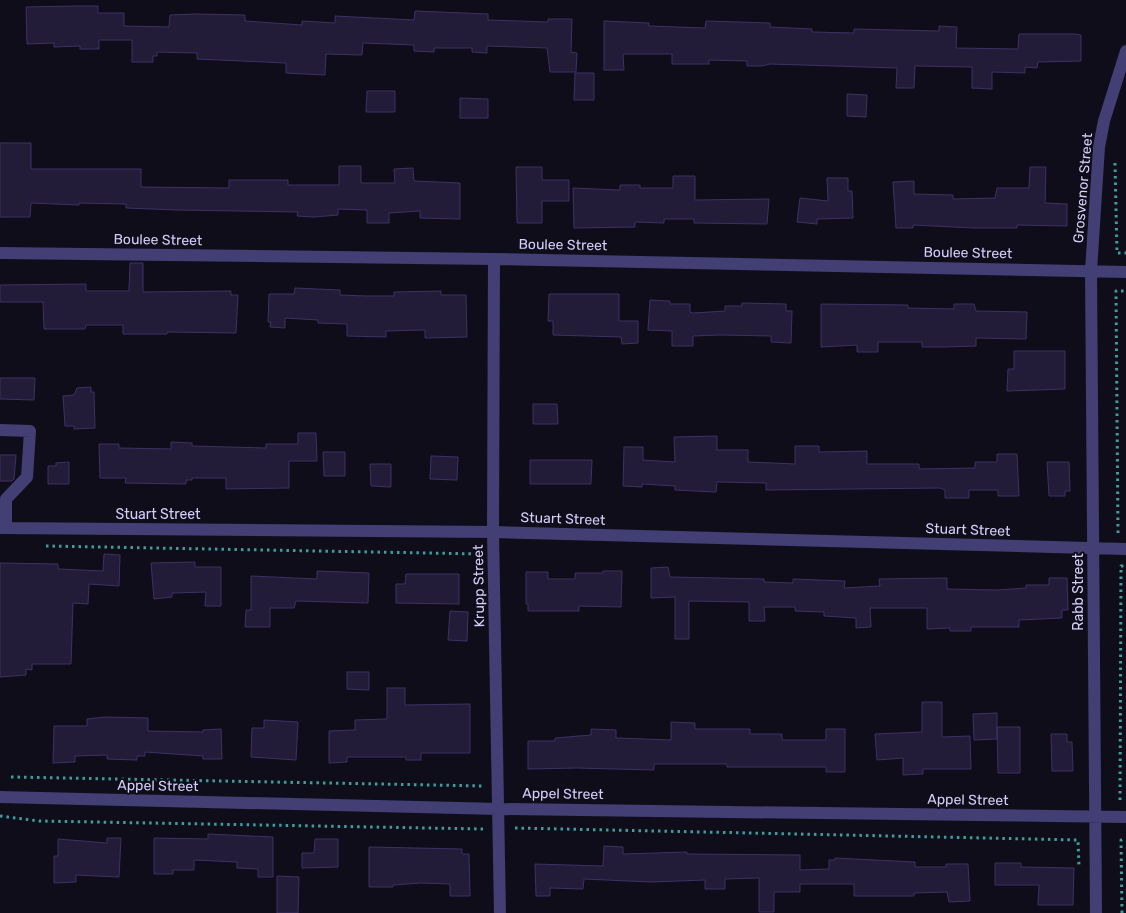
<svg xmlns="http://www.w3.org/2000/svg" width="1126" height="913" font-family="Rubik,sans-serif">
<style>
.building{fill:#231c39;stroke:#3d3163}
.lines{fill:none;stroke-linecap:round;stroke-linejoin:round}
.path{stroke:#3b9f9e;stroke-width:3;stroke-dasharray:2.5 4;stroke-linecap:butt}
.minor{stroke:#433e74;stroke-width:12}
.labels{text-anchor:middle;dominant-baseline:central;stroke-width:4;stroke-linejoin:round;paint-order:stroke}
.street-label{font-size:14px;fill:#d5cef9;stroke:#100d1b}
</style>
<rect width="100%" height="100%" fill="#100d1b"/>
<path class="building" d="M 75,6 L 98,6 L 98,13 L 124,13 L 124,26 L 169,27 L 170,15 L 197,14 L 245,15 L 245,21 L 302,25 L 302,21 L 335,23 L 335,16 L 414,20 L 415,11 L 488,14 L 488,20 L 548,22 L 548,19 L 572,19 L 571,52 L 577,53 L 576,72 L 550,72 L 547,48 L 487,46 L 487,53 L 472,52 L 472,48 L 434,48 L 434,52 L 414,51 L 414,45 L 363,43 L 362,55 L 326,54 L 325,75 L 286,73 L 286,63 L 197,59 L 197,53 L 157,52 L 157,56 L 153,56 L 153,62 L 132,62 L 132,40 L 99,40 L 99,49 L 80,49 L 80,46 L 54,47 L 54,43 L 27,44 L 26,7 Z
M 604,21 L 649,23 L 649,26 L 705,28 L 706,21 L 770,23 L 770,27 L 812,29 L 812,32 L 854,33 L 854,29 L 939,31 L 939,26 L 957,27 L 956,48 L 1018,49 L 1019,34 L 1075,34 L 1081,35 L 1081,61 L 1038,62 L 1037,68 L 1025,67 L 1025,73 L 992,72 L 992,89 L 972,88 L 972,67 L 915,66 L 914,88 L 896,88 L 897,68 L 770,64 L 762,66 L 747,66 L 747,61 L 709,60 L 709,64 L 672,64 L 672,54 L 623,54 L 624,70 L 604,70 Z
M 575,73 L 594,73 L 594,100 L 574,100 Z
M 367,91 L 395,91 L 395,112 L 366,112 Z
M 847,94 L 867,95 L 866,117 L 847,116 Z
M 460,98 L 488,99 L 488,118 L 460,118 Z
M 0,143 L 31,143 L 31,169 L 141,169 L 141,187 L 229,188 L 229,180 L 288,180 L 288,185 L 339,185 L 339,166 L 361,166 L 361,183 L 395,183 L 394,169 L 413,168 L 414,181 L 460,183 L 460,219 L 420,218 L 420,211 L 389,213 L 389,223 L 367,223 L 367,210 L 338,209 L 338,215 L 314,217 L 297,216 L 298,212 L 176,210 L 126,208 L 126,204 L 79,203 L 79,205 L 31,203 L 30,217 L 0,217 Z
M 516,167 L 542,167 L 542,180 L 569,180 L 569,201 L 542,201 L 542,223 L 517,223 Z
M 1030,167 L 1046,167 L 1045,203 L 1067,204 L 1067,226 L 1017,225 L 1017,228 L 974,228 L 913,225 L 913,228 L 896,228 L 893,182 L 914,181 L 914,194 L 953,195 L 953,199 L 995,198 L 997,188 L 1029,188 Z
M 673,176 L 695,176 L 695,200 L 769,199 L 767,224 L 694,223 L 694,219 L 664,219 L 664,223 L 635,222 L 635,227 L 574,228 L 573,188 L 620,190 L 620,185 L 640,185 L 640,188 L 673,188 Z
M 827,178 L 848,178 L 848,191 L 852,191 L 853,218 L 817,219 L 817,224 L 797,222 L 800,198 L 828,201 Z
M 130,263 L 143,263 L 143,292 L 231,291 L 231,295 L 238,295 L 236,333 L 167,332 L 167,334 L 123,334 L 123,325 L 86,325 L 85,329 L 44,329 L 43,302 L 0,302 L 0,285 L 86,284 L 86,291 L 129,291 Z
M 295,288 L 340,290 L 340,295 L 366,296 L 394,296 L 394,292 L 441,291 L 441,295 L 466,295 L 467,337 L 425,338 L 425,330 L 423,330 L 386,331 L 386,337 L 347,336 L 347,324 L 318,323 L 318,320 L 285,318 L 285,328 L 270,327 L 271,322 L 268,322 L 269,294 L 294,294 Z
M 549,294 L 619,294 L 619,321 L 638,321 L 638,343 L 622,344 L 621,337 L 553,335 L 553,321 L 548,321 Z
M 650,300 L 670,301 L 670,304 L 690,304 L 690,312 L 693,313 L 725,311 L 725,306 L 742,306 L 742,303 L 786,304 L 786,311 L 792,311 L 791,343 L 771,342 L 771,336 L 720,335 L 693,336 L 693,346 L 672,346 L 672,331 L 648,330 Z
M 821,304 L 908,305 L 908,308 L 954,309 L 954,304 L 974,304 L 976,311 L 1027,312 L 1026,339 L 976,338 L 976,346 L 944,347 L 922,347 L 922,342 L 878,342 L 878,352 L 857,352 L 857,345 L 821,347 Z
M 1014,351 L 1065,351 L 1065,389 L 1007,391 L 1008,369 L 1014,369 Z
M 0,378 L 35,378 L 34,400 L 0,399 Z
M 91,387 L 91,392 L 94,392 L 95,428 L 74,429 L 74,426 L 65,426 L 63,396 L 74,395 L 77,388 Z
M 533,404 L 557,404 L 558,424 L 533,424 Z
M 298,433 L 316,433 L 317,461 L 289,461 L 289,488 L 226,489 L 226,478 L 192,478 L 192,480 L 186,480 L 186,484 L 125,483 L 126,478 L 100,478 L 99,444 L 119,444 L 119,448 L 171,449 L 171,442 L 192,443 L 192,446 L 266,448 L 266,444 L 298,444 Z
M 717,436 L 717,450 L 748,450 L 748,462 L 795,464 L 795,446 L 819,446 L 819,452 L 867,451 L 867,464 L 919,464 L 919,469 L 975,468 L 975,462 L 997,462 L 997,454 L 1017,454 L 1019,496 L 998,496 L 998,490 L 969,490 L 969,498 L 945,498 L 945,490 L 940,488 L 766,490 L 766,483 L 717,482 L 716,492 L 675,490 L 675,486 L 642,484 L 642,487 L 623,486 L 624,447 L 643,447 L 643,460 L 675,462 L 674,437 Z
M 323,452 L 345,452 L 345,476 L 324,476 Z
M 0,455 L 16,455 L 14,479 L 12,481 L 0,481 Z
M 431,456 L 458,457 L 457,480 L 430,479 Z
M 530,460 L 592,460 L 591,484 L 530,484 Z
M 69,462 L 69,484 L 48,484 L 48,466 L 56,466 L 56,463 Z
M 1047,462 L 1069,462 L 1070,491 L 1065,491 L 1065,496 L 1049,496 Z
M 370,464 L 391,464 L 391,487 L 371,486 Z
M 104,554 L 120,555 L 119,586 L 89,584 L 88,604 L 73,603 L 71,664 L 32,664 L 32,670 L 26,669 L 26,675 L 0,677 L 0,563 L 58,564 L 58,569 L 103,571 Z
M 195,562 L 195,567 L 221,567 L 221,606 L 205,606 L 206,592 L 172,593 L 172,597 L 154,599 L 151,563 Z
M 668,567 L 670,577 L 764,579 L 764,582 L 793,583 L 793,579 L 845,581 L 844,588 L 880,586 L 879,579 L 947,578 L 947,589 L 997,590 L 1026,588 L 1026,585 L 1049,585 L 1049,578 L 1067,578 L 1068,610 L 1062,610 L 1062,618 L 1019,620 L 1019,627 L 971,627 L 971,631 L 950,631 L 950,628 L 927,629 L 927,608 L 870,608 L 871,627 L 856,628 L 856,618 L 824,616 L 824,612 L 795,611 L 795,607 L 764,607 L 765,621 L 749,621 L 749,602 L 689,601 L 689,639 L 675,639 L 675,597 L 651,598 L 651,568 Z
M 317,571 L 369,573 L 368,603 L 296,601 L 294,608 L 270,608 L 270,627 L 245,627 L 246,610 L 251,610 L 251,576 L 317,579 Z
M 603,571 L 622,571 L 621,607 L 579,606 L 579,611 L 528,611 L 528,604 L 526,604 L 526,572 L 548,572 L 548,579 L 575,579 L 575,573 L 603,573 Z
M 406,574 L 459,574 L 459,604 L 396,603 L 396,584 L 405,584 Z
M 450,611 L 468,612 L 467,641 L 448,640 Z
M 347,672 L 369,672 L 369,690 L 347,689 Z
M 387,688 L 405,688 L 405,705 L 470,704 L 470,753 L 421,753 L 421,760 L 406,760 L 406,757 L 347,757 L 347,762 L 329,763 L 329,731 L 355,730 L 355,720 L 387,719 Z
M 922,702 L 942,702 L 942,737 L 970,736 L 971,769 L 923,769 L 923,774 L 903,775 L 903,758 L 877,760 L 875,734 L 922,732 Z
M 997,713 L 997,739 L 974,740 L 973,714 Z
M 105,717 L 148,718 L 148,731 L 203,732 L 203,730 L 221,729 L 222,759 L 203,759 L 203,756 L 145,752 L 145,756 L 137,756 L 137,760 L 107,759 L 107,755 L 75,756 L 75,762 L 53,763 L 54,726 L 87,726 L 87,719 Z
M 264,720 L 298,722 L 296,760 L 251,757 L 252,728 L 264,728 Z
M 671,722 L 695,723 L 695,729 L 750,729 L 750,734 L 782,734 L 782,740 L 826,740 L 826,729 L 845,729 L 845,772 L 826,772 L 826,767 L 727,767 L 727,764 L 654,764 L 654,770 L 577,768 L 528,769 L 528,741 L 555,741 L 555,738 L 591,735 L 591,729 L 616,730 L 616,738 L 671,740 Z
M 997,727 L 1020,727 L 1020,773 L 998,773 Z
M 1051,734 L 1067,734 L 1067,742 L 1072,742 L 1073,771 L 1052,771 Z
M 208,834 L 273,837 L 273,877 L 258,877 L 258,869 L 237,868 L 237,862 L 194,860 L 194,870 L 173,870 L 173,874 L 154,874 L 154,838 L 208,839 Z
M 107,838 L 121,838 L 119,877 L 76,875 L 76,882 L 54,883 L 54,856 L 58,856 L 58,839 L 107,843 Z
M 315,839 L 338,839 L 338,867 L 302,868 L 302,853 L 314,853 Z
M 604,846 L 623,847 L 623,854 L 687,852 L 687,854 L 800,855 L 800,870 L 829,869 L 829,860 L 835,860 L 835,858 L 915,862 L 915,867 L 946,867 L 946,864 L 968,864 L 970,901 L 949,902 L 947,892 L 914,893 L 914,896 L 854,896 L 854,884 L 800,884 L 800,892 L 774,892 L 774,912 L 759,912 L 759,878 L 725,879 L 725,889 L 705,889 L 705,880 L 651,882 L 584,879 L 583,889 L 550,888 L 550,896 L 536,896 L 535,864 L 603,866 Z
M 369,847 L 462,849 L 462,854 L 469,854 L 470,896 L 450,896 L 450,884 L 420,883 L 393,885 L 393,887 L 369,887 Z
M 995,863 L 1021,863 L 1021,867 L 1074,868 L 1073,905 L 1038,905 L 1039,885 L 995,885 Z
M 277,876 L 299,877 L 298,913 L 277,913 Z"/>
<g class="lines">
<path class="path" d="M 1115,163 L 1117,253 L 1126,253
M 1118,533 L 1116,291 L 1126,291
M 46,546 L 481,554
M 11,777 L 483,786
M 1120,800 L 1121,566 L 1126,566
M 0,816 L 39,821 L 483,829
M 515,828 L 1078,840 L 1079,866
M 1122,913 L 1121,840 L 1126,840"/>
<path class="minor" d="M 0,253 L 494,259 L 1126,272
M 494,259 L 493,532 L 500,913
M 0,430 L 30,431 L 27,477 L 6,499 L 6,528
M 0,528 L 493,532 L 1126,549
M 0,797 L 499,809 L 1126,817
M 1096,913 L 1091,271 L 1099,147 L 1104,121 L 1126,51"/>
</g>
<g class="labels">
<g class="street-label">
<text transform="translate(1083 188) rotate(-85)">Grosvenor Street</text>
<text transform="translate(158 240) rotate(1)">Boulee Street</text>
<text transform="translate(563 245) rotate(1)">Boulee Street</text>
<text transform="translate(968 253) rotate(1)">Boulee Street</text>
<text x="158" y="514">Stuart Street</text>
<text transform="translate(563 519) rotate(2)">Stuart Street</text>
<text transform="translate(968 530) rotate(2)">Stuart Street</text>
<text transform="translate(479 586) rotate(-91)">Krupp Street</text>
<text transform="translate(1078 592) rotate(-90)">Rabb Street</text>
<text transform="translate(158 786) rotate(1)">Appel Street</text>
<text transform="translate(563 794) rotate(1)">Appel Street</text>
<text transform="translate(968 800) rotate(1)">Appel Street</text>
</g>
</g>
</svg>
